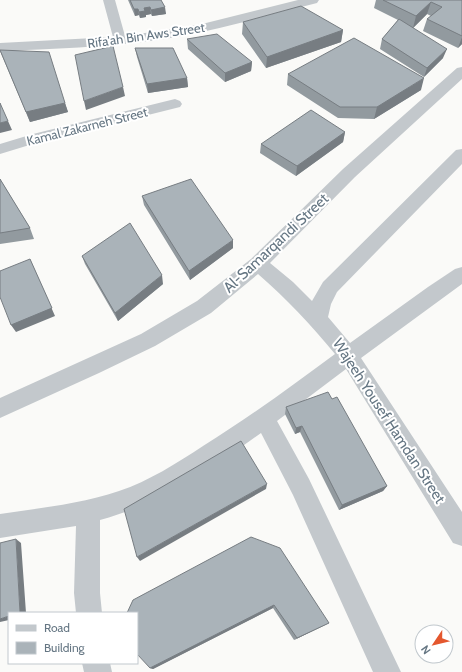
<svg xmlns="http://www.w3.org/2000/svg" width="462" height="672" font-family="Cabin,sans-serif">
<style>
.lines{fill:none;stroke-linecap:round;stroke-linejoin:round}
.street{fill:#c3c8cc;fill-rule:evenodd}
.wall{fill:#929a9f}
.shaded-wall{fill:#777d82}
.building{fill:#aab3b9;stroke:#777d82}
.labels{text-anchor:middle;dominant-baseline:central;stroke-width:4;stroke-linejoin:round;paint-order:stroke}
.far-street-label{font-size:13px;fill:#657683;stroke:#fff}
.street-label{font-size:15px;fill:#657683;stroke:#fff}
</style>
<rect width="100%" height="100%" fill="#fafaf8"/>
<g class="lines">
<path class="street" d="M 103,0 L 115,0 L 125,36 L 198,25 L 298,0 L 319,0 L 317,3 C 264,16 212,32 158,40 C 105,47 53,49 0,51 L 0,43 L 113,37 Z
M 462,67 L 462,79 L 355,177 L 270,263 L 293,282 L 312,301 L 323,282 L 456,150 L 462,149 L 462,164 L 337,292 L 331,304 L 328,317 L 350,343 L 428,287 L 455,269 L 462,267 L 462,284 L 361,358 L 462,512 L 462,546 L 453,543 L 346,369 L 277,421 L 309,479 L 401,672 L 373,672 L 293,495 L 261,433 C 212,468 159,504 100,520 L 100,593 L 102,613 L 76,613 L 74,593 L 76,526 L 0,538 L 0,514 C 40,508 81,504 119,491 C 149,481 177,463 203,446 C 248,418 292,386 335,354 C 311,325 287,299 258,274 L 211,313 L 155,346 L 99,373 L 0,418 L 0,398 L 141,334 L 197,301 L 251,259 L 343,169 L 457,68 Z
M 175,99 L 180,101 L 182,104 L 180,107 L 36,143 L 0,154 L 0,144 L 33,134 Z
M 82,663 L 110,663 L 112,672 L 84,672 Z"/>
</g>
<path class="wall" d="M 128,0 L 161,0 L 166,14 L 152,16 L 151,14 L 146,15 L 146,17 L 140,18 L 139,15 L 135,16 Z
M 376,0 L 462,0 L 462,44 L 458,48 L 423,31 L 427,19 L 431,16 L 427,14 L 413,28 L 443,58 L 424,77 L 380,49 L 382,39 L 398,20 L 374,8 Z
M 243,22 L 343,30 L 341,42 L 266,68 L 242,34 Z
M 187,39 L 252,62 L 251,71 L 225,82 L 188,49 Z
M 135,48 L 187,78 L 188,87 L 148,93 L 137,57 Z
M 0,51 L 65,103 L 68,112 L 30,122 Z
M 288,74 L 421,90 L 374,119 L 338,118 L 287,85 Z
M 345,132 L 343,142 L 296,176 L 260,153 L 261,144 Z
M 0,179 L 30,228 L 34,239 L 0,244 Z
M 142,196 L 233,248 L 190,280 L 144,205 Z
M 82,256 L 163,284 L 118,321 L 85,264 Z
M 332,399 L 387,486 L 383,491 L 339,510 L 300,432 L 295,434 L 285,414 L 286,407 Z
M 251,537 L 329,623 L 325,625 L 294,640 L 273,608 L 153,669 L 150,668 Z"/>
<path class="shaded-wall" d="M 431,2 L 427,14 L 413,28 L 416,16 Z
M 150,7 L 151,14 L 146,15 L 146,17 L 140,18 L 139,12 L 144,8 Z
M 165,7 L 166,14 L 152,16 L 151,10 Z
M 134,9 L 138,9 L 139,15 L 135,16 Z
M 343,30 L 341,42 L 266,68 L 267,57 Z
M 462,37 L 462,44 L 458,48 Z
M 447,49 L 443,58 L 424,77 L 427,68 Z
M 252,62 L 251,71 L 225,82 L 225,73 Z
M 187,78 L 188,87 L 148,93 L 147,84 Z
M 424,78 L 421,90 L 374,119 L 377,107 Z
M 123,87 L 125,96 L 86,110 L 84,101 Z
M 65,103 L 68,112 L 30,122 L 26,112 Z
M 8,121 L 12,130 L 0,133 L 0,123 Z
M 345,132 L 343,142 L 296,176 L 297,166 Z
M 233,240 L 233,248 L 190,280 L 189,271 Z
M 30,259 L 55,316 L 16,332 L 11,325 Z
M 162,275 L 163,284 L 118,321 L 115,313 Z
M 302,426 L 300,432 L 295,434 L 296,428 Z
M 267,484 L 266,489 L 140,561 L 137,557 Z
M 387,486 L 383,491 L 339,510 L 342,505 Z
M 16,539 L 21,543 L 26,613 L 20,613 Z
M 274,605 L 273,608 L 153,669 L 150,668 Z
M 9,616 L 9,620 L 0,622 L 0,619 Z
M 329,623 L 325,625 L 294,640 L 297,638 Z"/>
<path class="building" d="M 130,0 L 161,0 L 165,7 L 151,10 L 150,7 L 144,8 L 145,11 L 139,12 L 138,9 L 134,9 Z
M 383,0 L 462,0 L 462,36 L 427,19 L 442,7 L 431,2 L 416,16 Z
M 301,6 L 343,30 L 267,57 L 243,22 Z
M 399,19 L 447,49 L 427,68 L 382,39 Z
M 217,34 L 252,62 L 225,73 L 187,39 Z
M 354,38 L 424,78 L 377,107 L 340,107 L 288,74 Z
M 113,46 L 123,87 L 84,101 L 75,55 Z
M 135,48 L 173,48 L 187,78 L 147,84 Z
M 0,50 L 49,52 L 65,103 L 26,112 Z
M 0,103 L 8,121 L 0,123 Z
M 311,110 L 345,132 L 297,166 L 261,144 Z
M 0,179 L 30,228 L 0,233 Z
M 191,179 L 233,240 L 189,271 L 142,196 Z
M 130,223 L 162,275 L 115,313 L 82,256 Z
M 30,259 L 52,308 L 11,325 L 0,297 L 0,271 Z
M 328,392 L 332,399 L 337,397 L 387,486 L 342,505 L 302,426 L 296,428 L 286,407 Z
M 241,441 L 267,484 L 137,557 L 124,509 Z
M 251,537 L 280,548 L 329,623 L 297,638 L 274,605 L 150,668 L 137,654 L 137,613 L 127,613 L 133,600 Z
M 16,539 L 20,613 L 9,613 L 9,616 L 0,619 L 0,543 Z"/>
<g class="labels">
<g class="far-street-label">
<text transform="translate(146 35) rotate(-8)">Rifa'ah Bin Aws Street</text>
<text transform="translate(87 126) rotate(-14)">Kamal Zakarneh Street</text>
</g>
<g class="street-label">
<text transform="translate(276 243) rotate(-43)">Al-Samarqandi Street</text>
<text transform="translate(389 421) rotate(57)">Wajeeh Yousef Hamdan Street</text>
</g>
</g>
<rect x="8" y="612" width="130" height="52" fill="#ffffff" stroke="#c1c8cd"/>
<rect x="16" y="625" width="20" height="6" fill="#c3c8cc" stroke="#c1c8cd"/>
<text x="44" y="632" font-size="12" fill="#657683">Road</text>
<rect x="16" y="642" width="20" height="12" fill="#aab3b9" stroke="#c1c8cd"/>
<text x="44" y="652" font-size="12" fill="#657683">Building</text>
<g transform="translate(434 644) rotate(235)"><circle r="19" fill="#ffffff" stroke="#c1c8cd"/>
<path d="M0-3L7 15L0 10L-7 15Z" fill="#e4572e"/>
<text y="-6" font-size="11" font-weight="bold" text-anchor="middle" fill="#657683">N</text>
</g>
</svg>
